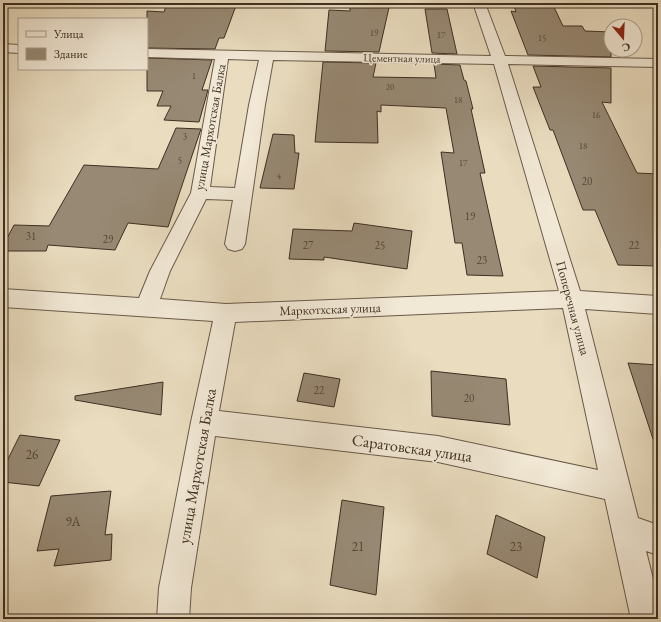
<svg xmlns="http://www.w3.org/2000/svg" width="661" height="622" font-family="'EB Garamond',serif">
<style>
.building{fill:#978974;stroke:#3f2f22}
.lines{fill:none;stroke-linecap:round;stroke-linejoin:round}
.street-casing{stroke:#6a5a49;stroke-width:2}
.street{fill:#f1e8d5;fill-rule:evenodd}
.labels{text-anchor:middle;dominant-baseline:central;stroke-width:3.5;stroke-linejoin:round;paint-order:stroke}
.far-number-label{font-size:9px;fill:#554636}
.far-street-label{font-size:11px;fill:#3f2f22;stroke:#f1e8d5}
.number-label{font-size:11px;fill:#554636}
.street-label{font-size:13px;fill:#3f2f22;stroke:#f1e8d5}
.near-number-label{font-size:13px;fill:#554636}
.near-street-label{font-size:16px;fill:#3f2f22;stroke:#f1e8d5}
</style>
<rect width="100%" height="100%" fill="#e9dcbf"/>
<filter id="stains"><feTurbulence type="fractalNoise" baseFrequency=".005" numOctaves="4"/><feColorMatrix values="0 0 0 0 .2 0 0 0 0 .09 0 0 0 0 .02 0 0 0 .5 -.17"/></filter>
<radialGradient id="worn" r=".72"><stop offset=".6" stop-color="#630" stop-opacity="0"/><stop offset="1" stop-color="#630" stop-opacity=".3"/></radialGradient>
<path class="building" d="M 191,3 L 237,3 L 224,38 L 219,38 L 215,49 L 147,48 L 147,11 L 164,12 L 166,6 L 192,5 Z
M 350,3 L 390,3 L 379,52 L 325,51 L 329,10 L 350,11 Z
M 513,3 L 552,3 L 563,26 L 582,26 L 585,31 L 611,32 L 611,57 L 528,55 L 511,11 L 516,12 Z
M 425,9 L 447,9 L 457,54 L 432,53 Z
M 147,58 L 212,60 L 202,90 L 208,90 L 199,122 L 164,120 L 171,106 L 157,106 L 163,91 L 147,91 Z
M 323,62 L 376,63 L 373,77 L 436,78 L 434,64 L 460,65 L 464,80 L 466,81 L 473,109 L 471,109 L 485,173 L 480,173 L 503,276 L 467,275 L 462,243 L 455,243 L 441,152 L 454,153 L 446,108 L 381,105 L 381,112 L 377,111 L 378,143 L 315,142 Z
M 533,66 L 611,68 L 611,103 L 602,102 L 637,173 L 658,174 L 658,266 L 618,265 L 595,210 L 583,210 L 553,130 L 550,130 L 533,87 L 541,87 Z
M 176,128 L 201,129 L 168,227 L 128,223 L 115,250 L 48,245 L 46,251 L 3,251 L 3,246 L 14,225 L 49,226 L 84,165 L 158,169 Z
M 273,134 L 294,135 L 295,153 L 299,153 L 294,189 L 260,188 Z
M 354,223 L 412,231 L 407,269 L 324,257 L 324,260 L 289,259 L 293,229 L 352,231 Z
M 628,363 L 658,365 L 658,438 L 653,439 Z
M 431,371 L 506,379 L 510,425 L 432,416 Z
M 304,373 L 340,379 L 334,407 L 297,401 Z
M 163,382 L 161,415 L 75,400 L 75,396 Z
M 20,435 L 60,440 L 39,486 L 3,482 L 3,469 Z
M 111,491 L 105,535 L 112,534 L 111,560 L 54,566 L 59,549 L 37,551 L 51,496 Z
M 342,500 L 384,507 L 376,595 L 330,585 Z
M 496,515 L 545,537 L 537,578 L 487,554 Z"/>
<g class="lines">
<g class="street-casing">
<path id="street" d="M 473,3 L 485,3 L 505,56 L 658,59 L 658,67 L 508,64 L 580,291 L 658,296 L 658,314 L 585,309 L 638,518 L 658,525 L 658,555 L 646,551 L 658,599 L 658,619 L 631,619 L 605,499 L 438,462 L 215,436 L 191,588 L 189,619 L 157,619 L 159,588 L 191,422 L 213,321 L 3,307 L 3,289 L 139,298 L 150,271 L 191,193 L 215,59 L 147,57 L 147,49 L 491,56 ZM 228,59 L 259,60 L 249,105 L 235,188 L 210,187 ZM 273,60 L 494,64 L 559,291 L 226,304 L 160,299 L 170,271 L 206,199 L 233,200 L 225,244 L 228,249 L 235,251 L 242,249 L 245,244 L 265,105 ZM 563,308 L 598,470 L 438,436 L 219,411 L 235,322 Z
M 3,44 L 19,45 L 19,53 L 3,52 Z"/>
</g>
<use href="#street" class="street"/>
</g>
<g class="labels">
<g class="far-number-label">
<text x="374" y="33">19</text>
<text x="441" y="35">17</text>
<text x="542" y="38">15</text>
<text x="194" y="76">1</text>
<text x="390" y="87">20</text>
<text x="458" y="100">18</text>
<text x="596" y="115">16</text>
<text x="185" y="136">3</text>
<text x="583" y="146">18</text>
<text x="180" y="160">5</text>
<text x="463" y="163">17</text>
<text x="279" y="176">4</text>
</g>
<g class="far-street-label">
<text transform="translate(402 58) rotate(1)">Цементная улица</text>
</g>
<g class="number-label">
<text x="587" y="181">20</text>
<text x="470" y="216">19</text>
<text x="31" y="236">31</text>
<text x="108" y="239">29</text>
<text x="308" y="245">27</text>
<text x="380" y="245">25</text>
<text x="634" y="245">22</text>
<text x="482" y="260">23</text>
<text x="319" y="390">22</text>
<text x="469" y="398">20</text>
</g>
<g class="street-label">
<text transform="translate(210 127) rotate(-80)">улица Мархотская Балка</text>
<text transform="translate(573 308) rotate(75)">Поперечная улица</text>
<text transform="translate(330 309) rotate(-2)">Маркотхская улица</text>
</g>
<g class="near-number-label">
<text x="32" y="454">26</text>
<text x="73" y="521">9А</text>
<text x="358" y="546">21</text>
<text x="516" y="546">23</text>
</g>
<g class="near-street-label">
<text transform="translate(412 448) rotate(8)">Саратовская улица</text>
<text transform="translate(197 466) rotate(-80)">улица Мархотская Балка</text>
</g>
</g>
<rect width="661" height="622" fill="none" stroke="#e9dcbf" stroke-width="16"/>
<rect x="4" y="4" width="653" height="614" fill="none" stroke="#3f2f22" stroke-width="2"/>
<rect x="8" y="8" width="645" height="606" fill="none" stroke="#3f2f22"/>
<rect x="18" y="18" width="130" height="52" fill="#f1e8d5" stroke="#aa9e8d"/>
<rect x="26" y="31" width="20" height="6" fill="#f1e8d5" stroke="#aa9e8d"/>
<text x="54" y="38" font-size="12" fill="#3f2f22">Улица</text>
<rect x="26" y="48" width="20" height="12" fill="#978974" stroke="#aa9e8d"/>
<text x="54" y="58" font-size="12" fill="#3f2f22">Здание</text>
<g transform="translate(623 38) rotate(161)"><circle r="19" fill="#f1e8d5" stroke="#aa9e8d"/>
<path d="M0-3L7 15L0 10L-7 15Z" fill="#8f2418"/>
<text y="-6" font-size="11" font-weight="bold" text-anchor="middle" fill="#3f2f22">С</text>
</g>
<rect width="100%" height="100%" filter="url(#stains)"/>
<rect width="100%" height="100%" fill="url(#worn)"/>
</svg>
